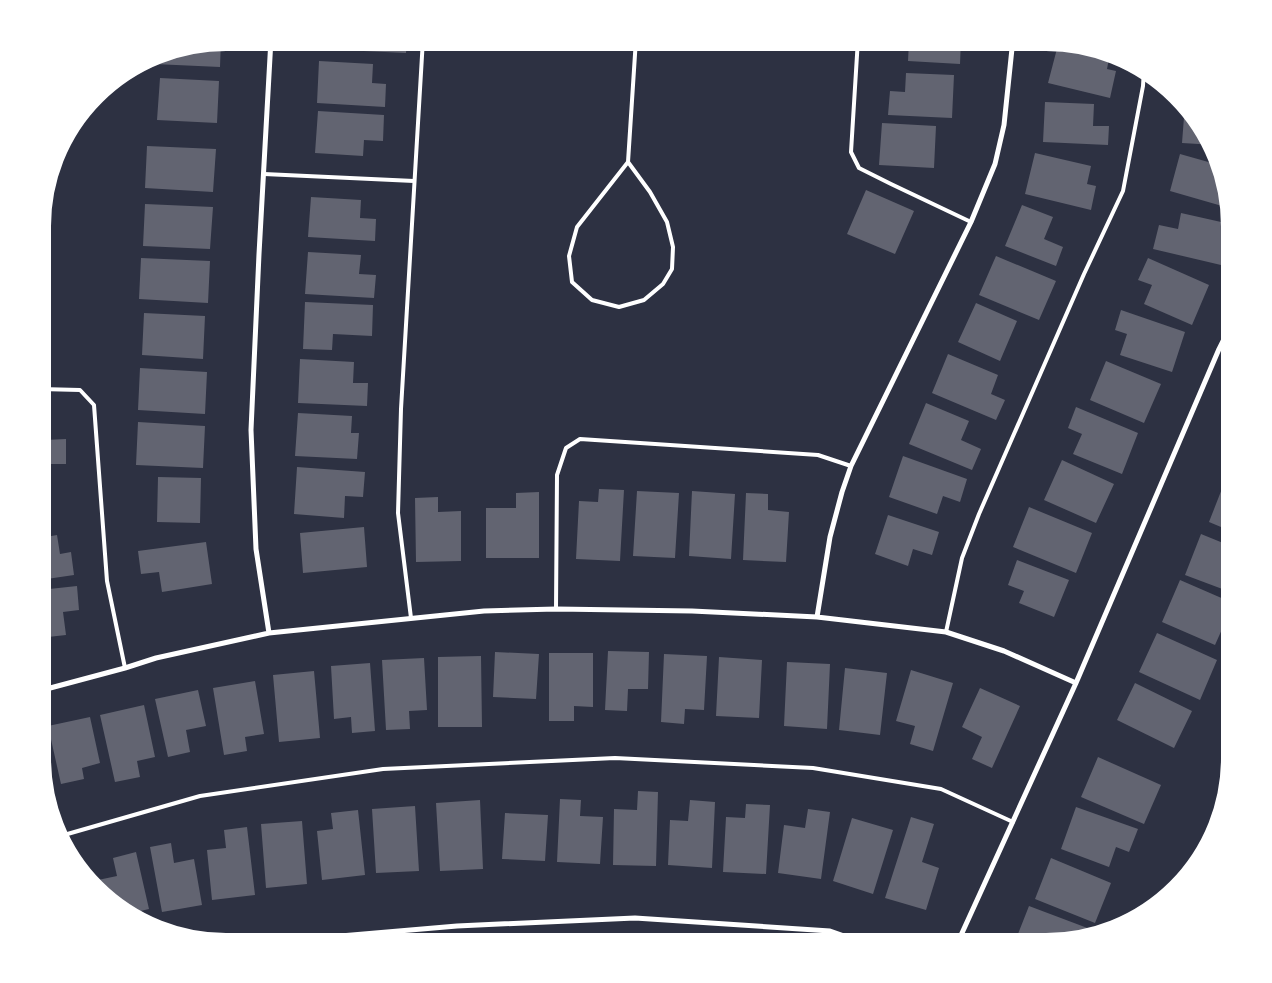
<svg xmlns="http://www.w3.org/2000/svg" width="1272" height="983" font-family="'PT Serif',serif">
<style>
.building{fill:#626471}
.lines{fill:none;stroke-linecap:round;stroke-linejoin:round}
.service{stroke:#fff;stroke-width:4}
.minor{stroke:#fff;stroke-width:5}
.rim{fill:none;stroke:#fff;stroke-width:6}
</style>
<rect width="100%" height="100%" fill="#2d3142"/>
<path class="building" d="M 221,39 L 220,67 L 154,64 L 154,55 L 165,49 Z
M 321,39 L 407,39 L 406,53 L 321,49 Z
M 896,39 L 961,39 L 960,64 L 908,61 L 909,41 L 896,41 Z
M 1059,41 L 1110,53 L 1107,69 L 1116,71 L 1110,98 L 1048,83 Z
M 319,61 L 373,64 L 372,83 L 386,84 L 385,107 L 317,103 Z
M 906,73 L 954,75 L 952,118 L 888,115 L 890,91 L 905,92 Z
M 160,78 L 219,81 L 217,123 L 157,120 Z
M 1045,102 L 1094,104 L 1093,126 L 1109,126 L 1108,145 L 1043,142 Z
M 1185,104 L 1214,143 L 1215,145 L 1182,143 Z
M 318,111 L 384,115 L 383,141 L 364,140 L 363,156 L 315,153 Z
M 882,123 L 936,126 L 934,168 L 879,165 Z
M 147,146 L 216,149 L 213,192 L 145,188 Z
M 1035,153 L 1091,166 L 1087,184 L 1096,186 L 1091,210 L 1025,194 Z
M 1180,154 L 1219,165 L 1229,208 L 1170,191 Z
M 866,190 L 914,211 L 895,254 L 847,234 Z
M 311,197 L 361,200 L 360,218 L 376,219 L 375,241 L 308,237 Z
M 145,204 L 213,207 L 210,249 L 143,246 Z
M 1022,205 L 1053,217 L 1044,239 L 1063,247 L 1056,266 L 1005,246 Z
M 1181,213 L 1230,224 L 1221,265 L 1153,249 L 1159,225 L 1178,229 Z
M 308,252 L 361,255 L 359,274 L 376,275 L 374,298 L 305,294 Z
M 996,256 L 1056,281 L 1039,320 L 979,295 Z
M 141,258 L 210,261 L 208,303 L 139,299 Z
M 1148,258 L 1209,285 L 1192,325 L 1144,304 L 1152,285 L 1138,280 Z
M 305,302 L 373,305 L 372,336 L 333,334 L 332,350 L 303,349 Z
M 976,303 L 1017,321 L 1000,361 L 958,342 Z
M 1121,310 L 1185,332 L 1172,372 L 1120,355 L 1127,334 L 1115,330 Z
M 144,313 L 205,316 L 203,359 L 142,355 Z
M 948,354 L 998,375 L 991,394 L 1005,400 L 996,420 L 932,393 Z
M 300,359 L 354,362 L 353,383 L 368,383 L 367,406 L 298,403 Z
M 1106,361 L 1161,384 L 1144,423 L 1090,400 Z
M 140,368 L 207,372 L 205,414 L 138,410 Z
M 926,403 L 969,421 L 961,440 L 981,449 L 972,470 L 909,444 Z
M 1076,407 L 1138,433 L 1122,474 L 1073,454 L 1082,434 L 1068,428 Z
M 298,413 L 352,416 L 351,433 L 359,433 L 357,459 L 295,456 Z
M 40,419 L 45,419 L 45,440 L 66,439 L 66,464 L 40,464 Z
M 138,422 L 205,426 L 203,468 L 136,465 Z
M 903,456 L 967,479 L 960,502 L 943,496 L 937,514 L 889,497 Z
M 1062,460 L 1114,484 L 1096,523 L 1044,500 Z
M 297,467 L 365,472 L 363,497 L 345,496 L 344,518 L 294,514 Z
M 40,475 L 50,475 L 49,519 L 40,519 Z
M 158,477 L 201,478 L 200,523 L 157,522 Z
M 1225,481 L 1233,484 L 1233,532 L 1209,522 Z
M 599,489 L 624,490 L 620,561 L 576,559 L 579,501 L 598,502 Z
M 637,491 L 679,493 L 675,558 L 633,556 Z
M 692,491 L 735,494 L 731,559 L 689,556 Z
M 539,492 L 539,558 L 486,558 L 486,508 L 516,508 L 516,493 Z
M 746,493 L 768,494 L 768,510 L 789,512 L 786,562 L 743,560 Z
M 438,497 L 438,512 L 461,511 L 461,561 L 416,562 L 415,498 Z
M 1029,507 L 1092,533 L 1076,573 L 1013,547 Z
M 888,515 L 939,532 L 932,555 L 913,549 L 908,566 L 875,554 Z
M 364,527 L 367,567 L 303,573 L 300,533 Z
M 1201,534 L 1233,547 L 1233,593 L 1185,575 Z
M 57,535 L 60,554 L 71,552 L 74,575 L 40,580 L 40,538 Z
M 206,542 L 212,584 L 162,592 L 159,572 L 141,574 L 138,551 Z
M 1017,560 L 1069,580 L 1054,617 L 1019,603 L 1024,591 L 1008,585 Z
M 1180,580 L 1233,603 L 1233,631 L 1223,627 L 1215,645 L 1162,622 Z
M 77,586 L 79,610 L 63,612 L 66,635 L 39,638 L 40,590 Z
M 1157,633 L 1217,660 L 1200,700 L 1139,672 Z
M 608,651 L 649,652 L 648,689 L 628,689 L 627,711 L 605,710 Z
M 495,652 L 539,654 L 536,699 L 493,697 Z
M 549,653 L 593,653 L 593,707 L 574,706 L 574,721 L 549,721 Z
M 664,654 L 707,656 L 704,710 L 685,709 L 684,724 L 661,722 Z
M 481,656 L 482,727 L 438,727 L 438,657 Z
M 719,657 L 762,660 L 759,718 L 716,716 Z
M 424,658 L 427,710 L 409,711 L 410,729 L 386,730 L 382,660 Z
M 787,662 L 830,664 L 827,729 L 784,726 Z
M 370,663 L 375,731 L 352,733 L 351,717 L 334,719 L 331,666 Z
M 845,668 L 887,673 L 880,735 L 839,730 Z
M 911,670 L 953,683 L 933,751 L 910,744 L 915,726 L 896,721 Z
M 314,671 L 320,738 L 279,742 L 273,675 Z
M 255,681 L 264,734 L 245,737 L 247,751 L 224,755 L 213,688 Z
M 1135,683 L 1192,711 L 1174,748 L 1117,720 Z
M 980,688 L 1020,706 L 992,768 L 972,759 L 982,737 L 962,727 Z
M 198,690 L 206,726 L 186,730 L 190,752 L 168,757 L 155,699 Z
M 144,705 L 155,757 L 137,761 L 140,777 L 115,782 L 100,715 Z
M 90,717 L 100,763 L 82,768 L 84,779 L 61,784 L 48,726 Z
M 1098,757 L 1161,785 L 1144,824 L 1081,797 Z
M 638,791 L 658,792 L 656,866 L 613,865 L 614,809 L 637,810 Z
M 560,799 L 581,800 L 580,816 L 603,817 L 600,864 L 557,862 Z
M 480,800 L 483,869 L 440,871 L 436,803 Z
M 690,800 L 715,802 L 712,868 L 668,865 L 670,820 L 688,821 Z
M 746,804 L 770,805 L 766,874 L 723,872 L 726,817 L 745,818 Z
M 415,806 L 419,871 L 376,873 L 372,809 Z
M 1076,807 L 1138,829 L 1129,852 L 1116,847 L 1109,867 L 1061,849 Z
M 808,809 L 830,812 L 821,879 L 778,873 L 784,825 L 805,828 Z
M 358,810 L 365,875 L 322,880 L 317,831 L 333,829 L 331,813 Z
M 505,813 L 548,815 L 545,861 L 502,859 Z
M 911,817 L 934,824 L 922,862 L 939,868 L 926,910 L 885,898 Z
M 852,818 L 893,830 L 873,894 L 833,881 Z
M 302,821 L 307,884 L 266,888 L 261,824 Z
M 247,827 L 255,895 L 212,900 L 207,850 L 226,848 L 224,830 Z
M 171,843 L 174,863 L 194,859 L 202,905 L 162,912 L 150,847 Z
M 136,852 L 149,909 L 128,914 L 103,898 L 98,880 L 117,876 L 113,858 Z
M 1051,858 L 1111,883 L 1095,923 L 1035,899 Z
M 1029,906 L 1098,932 L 1047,944 L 1014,944 Z"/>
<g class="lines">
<path class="service" d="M 858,39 L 851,152 L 859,168 L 891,184 L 971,222
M 628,162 L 650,192 L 667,222 L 673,247 L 672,269 L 663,284 L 644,300 L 619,307 L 592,300 L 572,282 L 569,256 L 577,227 L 628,162 L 636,39
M 264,174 L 414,181
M 40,389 L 80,390 L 94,405 L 107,581 L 125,668
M 556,609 L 557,475 L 566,448 L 580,439 L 818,455 L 851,466
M 411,618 L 398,513 L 401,409 L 423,39
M 946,632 L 962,558 L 979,514 L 1084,274 L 1123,191 L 1143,86 L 1144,69
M 57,837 L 200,796 L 383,769 L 615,758 L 813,768 L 941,789 L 1013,822"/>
<path class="minor" d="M 817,617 L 830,537 L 842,492 L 851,466 L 971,222 L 995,164 L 1004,125 L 1013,39
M 269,633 L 256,549 L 251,430 L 259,254 L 271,39
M 39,691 L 125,668 L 156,658 L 269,633 L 484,611 L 556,609 L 692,611 L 817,617 L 946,632 L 1004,651 L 1076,683
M 284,944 L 317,938 L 457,926 L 635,918 L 830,931 L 867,944
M 957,944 L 1076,683 L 1219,349 L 1233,321"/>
</g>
<path d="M0 0H1272V983H0ZM226 48H1046A178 178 0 0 1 1224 226V758A178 178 0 0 1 1046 936H226A178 178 0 0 1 48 758V226A178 178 0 0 1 226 48Z" fill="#fff" fill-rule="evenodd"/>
<path class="rim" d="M226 48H1046A178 178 0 0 1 1224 226V758A178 178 0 0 1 1046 936H226A178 178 0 0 1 48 758V226A178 178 0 0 1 226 48Z"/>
</svg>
